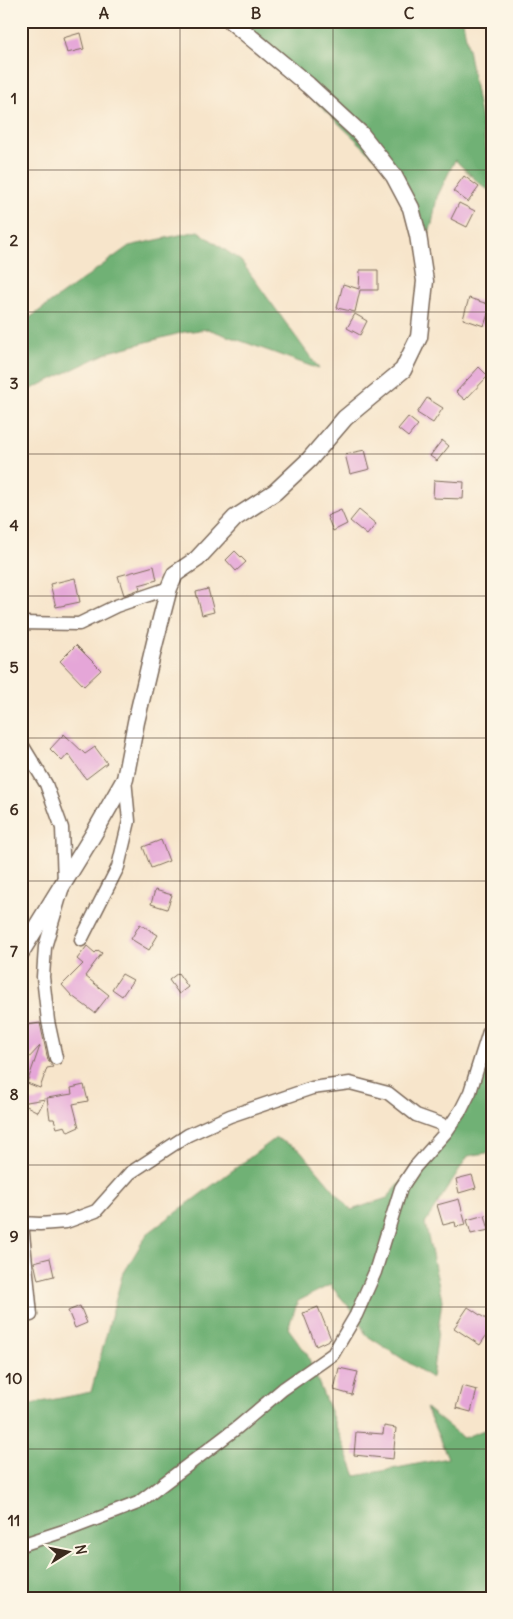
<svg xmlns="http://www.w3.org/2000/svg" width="513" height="1619" font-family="Delius,sans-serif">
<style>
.forest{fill:#6fb174;stroke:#556e49}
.building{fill:#e5a6d8}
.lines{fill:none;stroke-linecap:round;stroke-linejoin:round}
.minor-casing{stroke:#7d6b5b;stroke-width:15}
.tertiary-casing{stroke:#7d6b5b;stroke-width:19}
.minor{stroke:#fff;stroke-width:12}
.tertiary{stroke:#fff;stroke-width:16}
.grid{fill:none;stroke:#3b2a1e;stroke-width:1;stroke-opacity:0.55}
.neatline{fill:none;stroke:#3b2a1e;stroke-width:2}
.grid-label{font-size:16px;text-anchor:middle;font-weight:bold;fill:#3b2a1e}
</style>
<rect width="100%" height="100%" fill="#fcf5e5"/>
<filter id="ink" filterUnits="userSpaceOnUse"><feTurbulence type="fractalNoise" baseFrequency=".02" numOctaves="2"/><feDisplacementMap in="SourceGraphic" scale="10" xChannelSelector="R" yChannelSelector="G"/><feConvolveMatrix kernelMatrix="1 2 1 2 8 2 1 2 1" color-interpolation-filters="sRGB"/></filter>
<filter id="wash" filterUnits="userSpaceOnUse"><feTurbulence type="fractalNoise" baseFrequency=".0096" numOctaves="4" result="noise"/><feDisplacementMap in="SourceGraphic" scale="20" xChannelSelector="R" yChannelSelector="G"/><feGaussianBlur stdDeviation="1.12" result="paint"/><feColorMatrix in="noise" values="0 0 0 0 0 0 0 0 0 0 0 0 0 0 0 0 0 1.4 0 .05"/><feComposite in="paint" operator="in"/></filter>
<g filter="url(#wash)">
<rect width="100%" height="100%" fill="#f7e5cb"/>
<path class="forest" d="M 231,21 L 463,21 L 492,181 L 492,193 L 478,182 L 455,160 L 437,197 L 432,224 L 421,254 L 394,176 Z
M 198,231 L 241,261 L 319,369 L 208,329 L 184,332 L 109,352 L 21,394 L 21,324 L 129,246 Z
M 492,1022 L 492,1152 L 468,1156 L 425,1223 L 442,1300 L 432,1378 L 366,1335 L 356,1315 L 330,1285 L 298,1301 L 288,1328 L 307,1354 L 356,1476 L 448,1458 L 426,1408 L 463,1438 L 492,1427 L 492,1598 L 21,1598 L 21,1406 L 91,1392 L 122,1276 L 147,1234 L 276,1138 L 300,1150 L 351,1210 L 387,1198 L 446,1132 L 461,1110 Z"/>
<g id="blocks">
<path class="building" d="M 80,33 L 84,49 L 67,53 L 63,38 Z
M 464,176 L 479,187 L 468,202 L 453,191 Z
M 459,203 L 475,211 L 467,227 L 451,219 Z
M 360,270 L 378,270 L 378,290 L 360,290 L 355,312 L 337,308 L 343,284 L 359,289 Z
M 469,298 L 491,305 L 484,326 L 463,319 Z
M 355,314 L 367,321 L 360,335 L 347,328 Z
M 479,367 L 488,376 L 465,400 L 456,392 Z
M 427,398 L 443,408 L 433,423 L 417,413 Z
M 408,417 L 418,425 L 408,437 L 398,429 Z
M 442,440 L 449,446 L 437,461 L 430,456 Z
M 365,450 L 370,469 L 350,474 L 345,454 Z
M 434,480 L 464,482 L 463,499 L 433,498 Z
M 341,510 L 347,524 L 333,531 L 327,516 Z
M 359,510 L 376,524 L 367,535 L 350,521 Z
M 235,551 L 246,562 L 236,571 L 226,560 Z
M 154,566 L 157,580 L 139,585 L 140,589 L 124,595 L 118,576 Z
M 75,578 L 80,602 L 56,607 L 50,584 Z
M 208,589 L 214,612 L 202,615 L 196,592 Z
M 76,645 L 101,670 L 84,686 L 60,661 Z
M 64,734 L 85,754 L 95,747 L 107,763 L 86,779 L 68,754 L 62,761 L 50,749 Z
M 161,840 L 169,861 L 151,868 L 143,847 Z
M 155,890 L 172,895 L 167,909 L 151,904 Z
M 140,924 L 158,935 L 149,950 L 131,939 Z
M 87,946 L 95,953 L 98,950 L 102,953 L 85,976 L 109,995 L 95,1013 L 72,996 L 62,985 L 83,964 L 77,959 Z
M 178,973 L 188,987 L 179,994 L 169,980 Z
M 122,974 L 133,980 L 122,996 L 112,989 Z
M 40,1023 L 48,1060 L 53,1067 L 47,1068 L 40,1088 L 27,1083 L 40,1046 L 26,1061 L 21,1031 L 21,1026 Z
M 84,1085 L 88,1101 L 73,1104 L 79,1127 L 68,1132 L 65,1126 L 57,1128 L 54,1119 L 50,1119 L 47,1098 L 72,1094 L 71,1088 Z
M 45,1099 L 38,1112 L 21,1103 Z
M 472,1175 L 476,1188 L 459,1193 L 456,1179 Z
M 459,1199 L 466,1225 L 456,1227 L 455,1222 L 443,1225 L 437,1205 Z
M 485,1215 L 489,1230 L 471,1234 L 467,1220 Z
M 50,1258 L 54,1276 L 38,1280 L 34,1262 Z
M 80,1306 L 87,1323 L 75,1328 L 68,1311 Z
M 318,1307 L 331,1339 L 316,1346 L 303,1313 Z
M 468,1307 L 492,1323 L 492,1327 L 480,1345 L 454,1328 Z
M 339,1368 L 358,1372 L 352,1395 L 334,1390 Z
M 462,1386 L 477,1390 L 471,1412 L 456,1408 Z
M 384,1426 L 396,1428 L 393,1459 L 354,1455 L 356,1432 L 383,1434 Z"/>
</g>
</g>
<g filter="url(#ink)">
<use href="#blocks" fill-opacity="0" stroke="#7d6b5b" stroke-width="1"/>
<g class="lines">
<g class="minor-casing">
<path id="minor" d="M 21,623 L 79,624 L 116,606 L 169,588
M 21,743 L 46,784 L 62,828 L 64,883 L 45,947 L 43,977 L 48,1021 L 56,1058
M 81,940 L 118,867 L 129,821 L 125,779
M 21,1223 L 40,1224 L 66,1222 L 96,1211 L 130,1173 L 188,1135 L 230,1116 L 312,1088 L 350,1083 L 388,1093 L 416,1115 L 441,1124 L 446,1132
M 22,1223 L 31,1315
M 21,1545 L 70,1529 L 138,1503 L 238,1427 L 283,1389 L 333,1354 L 356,1315 L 375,1272 L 401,1188 L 415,1167 L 446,1132 L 461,1110 L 470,1092 L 492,1022"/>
</g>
<g class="tertiary-casing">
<path id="tertiary" d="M 21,952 L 93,835 L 125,779 L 136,722 L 155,642 L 169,588 L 175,574 L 197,559 L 235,518 L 275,492 L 309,460 L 345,418 L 403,370 L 419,337 L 425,281 L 418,235 L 411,208 L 394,176 L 361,134 L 308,85 L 231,21"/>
</g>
<use href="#minor" class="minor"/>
<use href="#tertiary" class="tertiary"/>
</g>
</g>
<path class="grid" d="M 180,21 L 180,1598M 333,21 L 333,1598M 21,170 L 492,170M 21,312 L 492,312M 21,454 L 492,454M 21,596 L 492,596M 21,738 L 492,738M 21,881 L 492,881M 21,1023 L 492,1023M 21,1165 L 492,1165M 21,1307 L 492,1307M 21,1449 L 492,1449"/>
<rect width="513" height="1619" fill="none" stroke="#fcf5e5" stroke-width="55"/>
<g transform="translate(68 1552) rotate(80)" stroke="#fcf5e5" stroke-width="4" paint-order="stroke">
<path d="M0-4L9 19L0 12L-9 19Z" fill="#3b2a1e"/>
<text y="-8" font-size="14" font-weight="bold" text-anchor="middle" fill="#3b2a1e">N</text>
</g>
<rect x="28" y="28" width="458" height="1564" class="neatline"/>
<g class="grid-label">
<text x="104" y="19">A</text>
<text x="256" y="19">B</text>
<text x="409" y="19">C</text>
<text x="14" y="104">1</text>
<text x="14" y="246">2</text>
<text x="14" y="389">3</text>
<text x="14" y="531">4</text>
<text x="14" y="673">5</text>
<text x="14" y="815">6</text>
<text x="14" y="957">7</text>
<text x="14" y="1100">8</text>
<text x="14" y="1242">9</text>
<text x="14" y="1384">10</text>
<text x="14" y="1526">11</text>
</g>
</svg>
